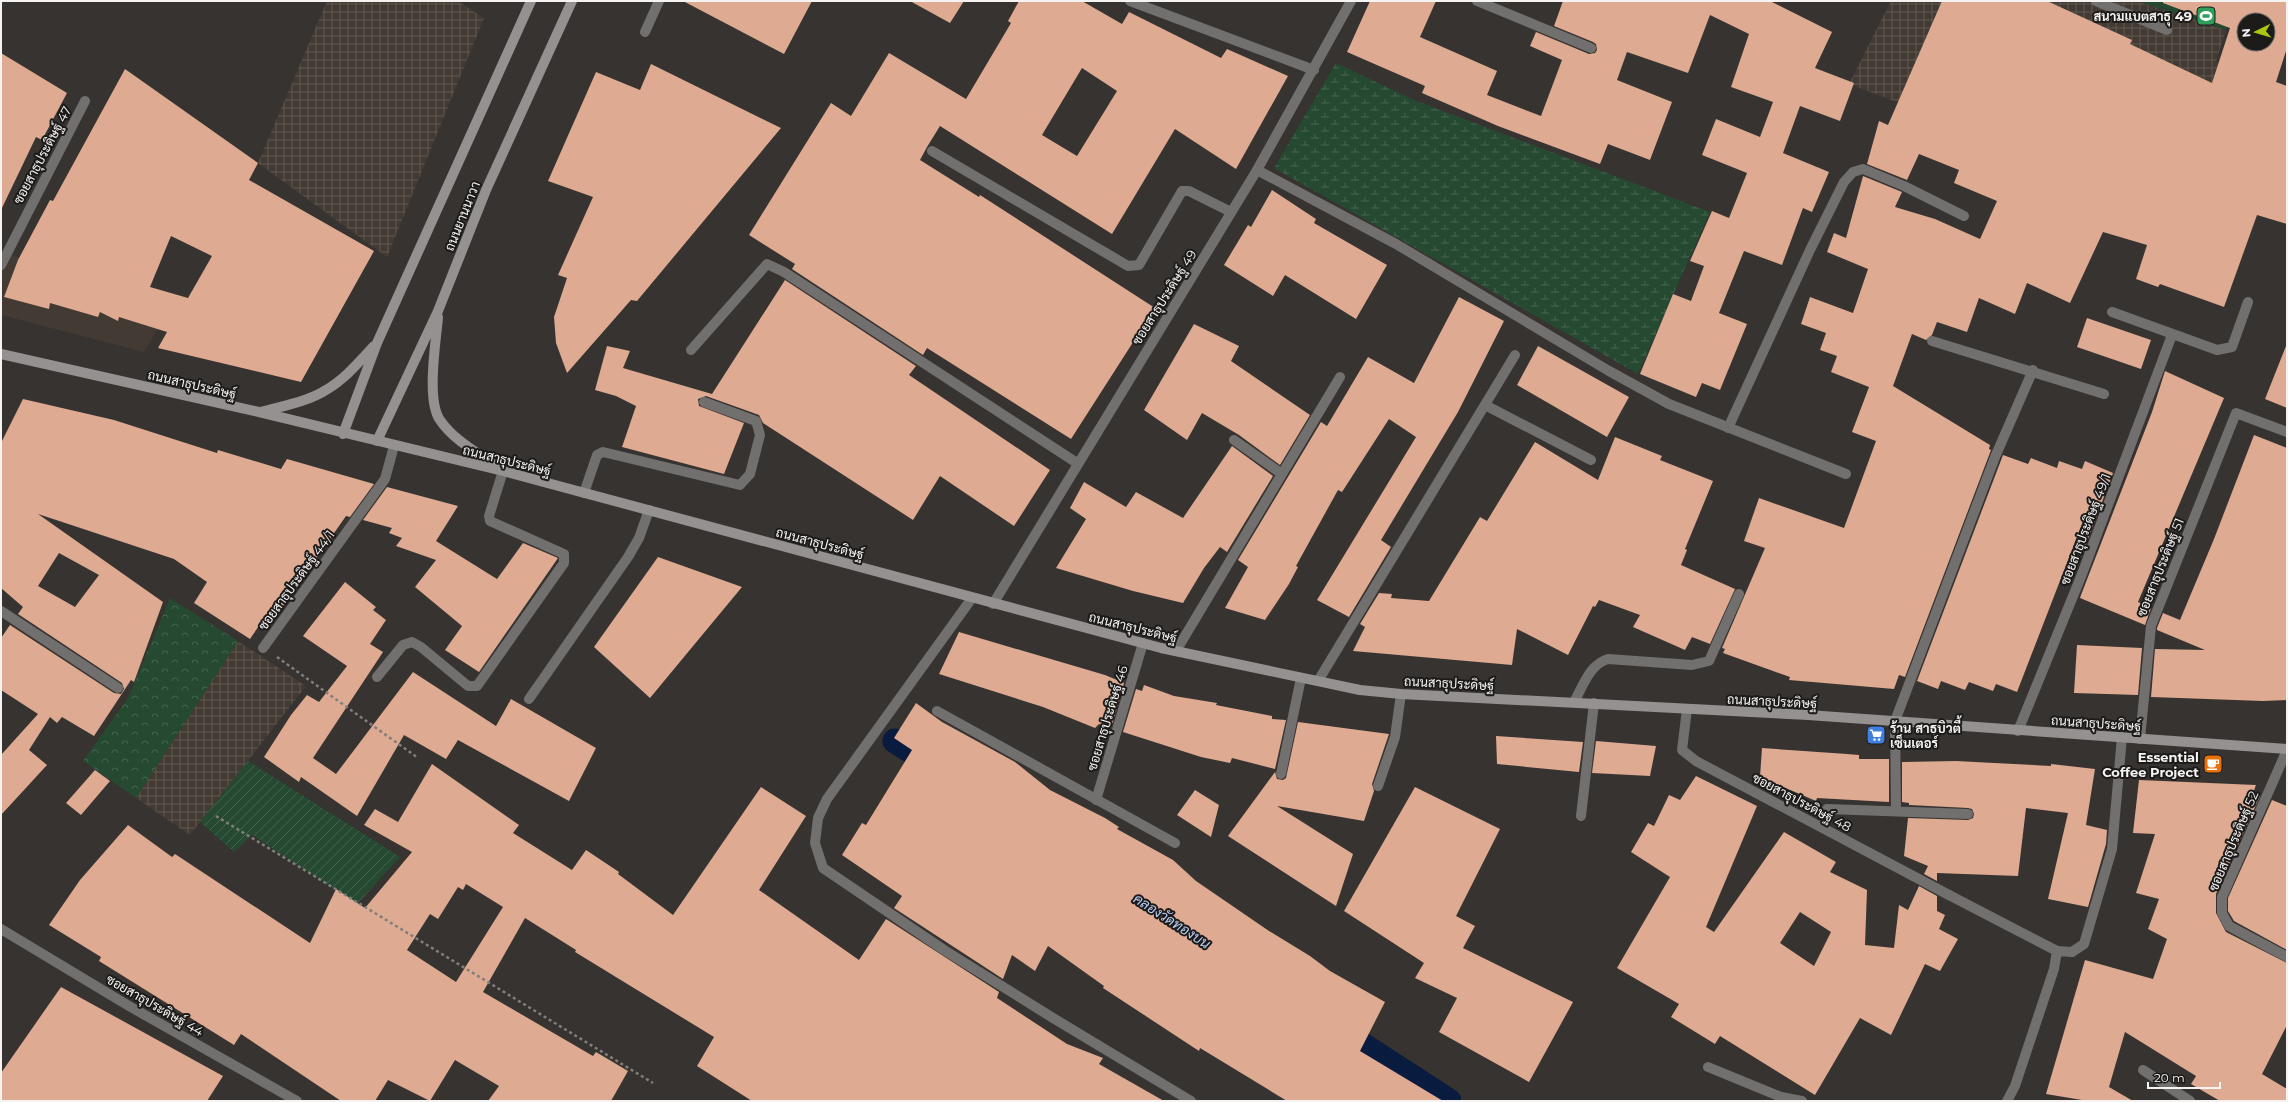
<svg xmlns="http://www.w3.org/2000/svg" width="2288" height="1102" font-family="Montserrat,Sarabun,sans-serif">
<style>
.built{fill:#433b33}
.industrial{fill:url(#industrial-grid)}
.forest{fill:url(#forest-crowns)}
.wetland{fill:url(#wetland-marsh)}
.garden{fill:url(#garden-furrows)}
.pitch{fill:#264931}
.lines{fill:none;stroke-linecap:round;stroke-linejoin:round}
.canal{stroke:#091b3e;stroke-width:25}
.building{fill:#deaa91;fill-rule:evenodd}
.path{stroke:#817f7c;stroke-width:2.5;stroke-dasharray:3 3;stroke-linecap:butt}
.service{stroke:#72706f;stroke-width:10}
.minor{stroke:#72706f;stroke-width:10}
.tertiary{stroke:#72706f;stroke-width:10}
.secondary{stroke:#959190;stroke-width:10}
.labels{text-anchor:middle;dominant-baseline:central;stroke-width:4;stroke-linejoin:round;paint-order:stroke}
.poi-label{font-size:13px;font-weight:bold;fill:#f6f4f2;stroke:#1d1b1a;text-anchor:end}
.street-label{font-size:13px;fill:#f6f4f2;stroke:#1d1b1a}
.water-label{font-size:14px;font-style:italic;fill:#b7cef5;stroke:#1d1b1a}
</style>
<defs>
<pattern id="industrial-grid" width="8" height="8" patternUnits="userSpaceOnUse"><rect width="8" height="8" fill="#433b33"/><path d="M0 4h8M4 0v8" fill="none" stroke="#5f5851"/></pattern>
<pattern id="forest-crowns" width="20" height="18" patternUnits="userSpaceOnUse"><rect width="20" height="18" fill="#264931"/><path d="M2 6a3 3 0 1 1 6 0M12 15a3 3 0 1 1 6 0" fill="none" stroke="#46644f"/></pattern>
<pattern id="wetland-marsh" width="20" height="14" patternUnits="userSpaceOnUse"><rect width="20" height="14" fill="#264931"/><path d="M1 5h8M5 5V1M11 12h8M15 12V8" fill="none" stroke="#46644f"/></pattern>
<pattern id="garden-furrows" width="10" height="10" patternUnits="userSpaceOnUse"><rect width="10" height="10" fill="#264931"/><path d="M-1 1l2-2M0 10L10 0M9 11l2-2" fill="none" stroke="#46644f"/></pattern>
</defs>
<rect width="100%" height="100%" fill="#363330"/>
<path class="built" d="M 1,252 L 175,300 L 144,352 L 1,315 Z"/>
<path class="industrial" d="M 327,1 L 458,1 L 484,18 L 387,257 L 258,163 Z
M 1891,1 L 2137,1 L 2226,30 L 2216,62 L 2271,83 L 2215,222 L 1849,84 Z
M 238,641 L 306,686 L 190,835 L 136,798 Z"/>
<path class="forest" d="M 170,598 L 238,641 L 136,798 L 83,761 L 128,698 Z"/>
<path class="wetland" d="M 1336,63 L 1414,100 L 1710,212 L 1638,374 L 1274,168 Z"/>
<path class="garden" d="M 248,761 L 400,857 L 357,904 L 252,835 L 234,852 L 200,822 Z"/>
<path class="pitch" d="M 2137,1 L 2234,1 L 2226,30 Z"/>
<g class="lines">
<path class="canal" d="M 895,741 L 940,769
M 1335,1027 L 1449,1101"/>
</g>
<path class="building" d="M 683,1 L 812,1 L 784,54 Z
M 910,1 L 964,1 L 950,23 Z
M 1019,1 L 1082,1 L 1122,24 L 1129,12 L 1221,58 L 1227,49 L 1288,76 L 1236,169 L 1175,129 L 1112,234 L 940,126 L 927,147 L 920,160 L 979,197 L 980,195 L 1155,308 L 1071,439 L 927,348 L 923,355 L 792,269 L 795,264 L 749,235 L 831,103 L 851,116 L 889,53 L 966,99 L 1011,23 L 1008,21 ZM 1082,68 L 1117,91 L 1077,156 L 1042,135 Z
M 1370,1 L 1436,1 L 1420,37 L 1497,71 L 1487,95 L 1541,116 L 1562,60 L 1530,46 L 1536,32 L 1589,54 L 1595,53 L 1597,50 L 1596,44 L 1593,42 L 1554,26 L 1563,1 L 1770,1 L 1832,32 L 1815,68 L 1854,83 L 1840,121 L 1800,106 L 1783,153 L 1829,172 L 1812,212 L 1803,208 L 1782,265 L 1744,251 L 1719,313 L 1747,324 L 1720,390 L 1702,383 L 1696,397 L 1640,374 L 1673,294 L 1691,301 L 1704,266 L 1690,261 L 1712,211 L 1729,218 L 1747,173 L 1702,155 L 1716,119 L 1760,137 L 1773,102 L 1731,87 L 1749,34 L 1710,15 L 1688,73 L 1627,52 L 1617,80 L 1672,102 L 1650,160 L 1608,144 L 1600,164 L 1498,126 L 1422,93 L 1425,86 L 1347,52 Z
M 1942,1 L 2047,1 L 2132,40 L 2130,44 L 2212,83 L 2230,28 L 2163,3 L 2163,1 L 2287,1 L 2287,48 L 2276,82 L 2287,86 L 2287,224 L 2257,215 L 2224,307 L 2160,284 L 2158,287 L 2136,279 L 2147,245 L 2103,232 L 2070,303 L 2027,283 L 2015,314 L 1979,298 L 1967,332 L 1937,322 L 1932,335 L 1926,340 L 1912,334 L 1893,386 L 1990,445 L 1989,449 L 1991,450 L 1905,677 L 1899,675 L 1894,689 L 1789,680 L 1790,677 L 1723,653 L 1725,649 L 1722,648 L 1765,548 L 1744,541 L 1759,498 L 1844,528 L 1876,441 L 1852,432 L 1869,387 L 1831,372 L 1837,356 L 1820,350 L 1826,333 L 1801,324 L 1810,297 L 1853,313 L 1868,269 L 1827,252 L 1834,233 L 1846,238 L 1863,176 L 1902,192 L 1895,207 L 1935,219 L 1980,239 L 1997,201 L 1954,183 L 1959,170 L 1919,154 L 1907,180 L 1867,164 L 1879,121 L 1888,125 ZM 2244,20 L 2268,20 L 2268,44 L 2244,44 Z
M 1,53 L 67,93 L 42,140 L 36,137 L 1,210 Z
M 651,64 L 781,128 L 637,301 L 631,300 L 567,373 L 556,343 L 554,317 L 567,278 L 558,275 L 593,197 L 548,181 L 596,72 L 640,90 Z
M 125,69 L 258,163 L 249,180 L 374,251 L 301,382 L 158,348 L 167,332 L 119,317 L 118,321 L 100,312 L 98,317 L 50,303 L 49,309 L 4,297 L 18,260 L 50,200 L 53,201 ZM 171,236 L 212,256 L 188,298 L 150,287 Z
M 1272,190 L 1316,219 L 1314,223 L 1387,265 L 1356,319 L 1285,275 L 1273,296 L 1224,265 L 1248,225 L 1251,227 Z
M 785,280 L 916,366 L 909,375 L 1050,470 L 1014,526 L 940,476 L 913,520 L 763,423 L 759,415 L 706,396 L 698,399 L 699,406 L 744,423 L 724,474 L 622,447 L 636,406 L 616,396 L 595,390 L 607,346 L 630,351 L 623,368 L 712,394 Z
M 1459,297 L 1504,321 L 1458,412 L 1381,540 L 1391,547 L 1349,617 L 1317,600 L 1416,437 L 1389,419 L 1342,492 L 1338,490 L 1296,566 L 1298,567 L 1289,584 L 1265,620 L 1225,608 L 1248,567 L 1238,560 L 1321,422 L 1327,426 L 1368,357 L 1414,383 Z
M 2087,318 L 2151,340 L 2141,369 L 2077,347 Z
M 1194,324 L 1239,346 L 1231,361 L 1310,415 L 1280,465 L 1239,435 L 1202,413 L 1187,440 L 1144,410 Z
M 1538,346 L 1629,397 L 1607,437 L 1517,385 Z
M 2286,346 L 2287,346 L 2287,408 L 2265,399 Z
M 2165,371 L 2224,398 L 2138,602 L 2151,608 L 2145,625 L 2080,598 L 2081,595 L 2152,412 Z
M 23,399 L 114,420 L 217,453 L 218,450 L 281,469 L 287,459 L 374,484 L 350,517 L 346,516 L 278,613 L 271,608 L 250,639 L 194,603 L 207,582 L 174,559 L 38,514 L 163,602 L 134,682 L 131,680 L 94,736 L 62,717 L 57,723 L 50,717 L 29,750 L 47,765 L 1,815 L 1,755 L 38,714 L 1,690 L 1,638 L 10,625 L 114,693 L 121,694 L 124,689 L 122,683 L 18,614 L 23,607 L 1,588 L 1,443 ZM 59,553 L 99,575 L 75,607 L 38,586 Z
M 2254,435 L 2287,448 L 2287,700 L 2263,701 L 2151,697 L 2155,649 L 2205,650 L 2157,630 L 2157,628 L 2163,613 L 2180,620 L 2214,539 Z
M 1615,437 L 1662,456 L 1660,460 L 1713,481 L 1685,549 L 1687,550 L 1681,565 L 1735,589 L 1710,644 L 1692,637 L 1685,650 L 1633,627 L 1640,615 L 1599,600 L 1595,607 L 1593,606 L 1568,655 L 1517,629 L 1512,665 L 1353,651 L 1365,627 L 1360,624 L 1379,593 L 1392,594 L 1391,598 L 1429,601 L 1480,517 L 1487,521 L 1535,442 L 1598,480 Z
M 1232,446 L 1273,476 L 1227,552 L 1220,547 L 1204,568 L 1183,603 L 1133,591 L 1056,568 L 1086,519 L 1070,508 L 1084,482 L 1126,507 L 1136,492 L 1183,518 Z
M 2003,455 L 2028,464 L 2031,458 L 2057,468 L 2059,461 L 2082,469 L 2085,461 L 2113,473 L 2083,552 L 2085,516 L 2017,692 L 1996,684 L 1993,691 L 1969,682 L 1965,690 L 1941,681 L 1938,689 L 1917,681 Z
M 387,487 L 458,506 L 436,541 L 497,579 L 523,543 L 558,558 L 479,672 L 445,650 L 462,626 L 415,587 L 436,560 L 396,546 L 402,538 L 389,533 L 392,528 L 363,520 Z
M 658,557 L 742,587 L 650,698 L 594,647 Z
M 345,582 L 376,607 L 373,610 L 386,620 L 370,644 L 383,652 L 313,758 L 336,774 L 413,672 L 496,726 L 511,699 L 596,748 L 569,801 L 458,740 L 446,759 L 404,735 L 357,816 L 301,777 L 299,782 L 264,757 L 291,715 L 307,695 L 319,702 L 347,666 L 303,636 Z
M 959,632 L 1105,675 L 1124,683 L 1111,728 L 1099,724 L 1095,728 L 1043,707 L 939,674 Z
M 2077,645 L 2142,648 L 2138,695 L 2074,693 Z
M 1144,685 L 1174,696 L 1217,703 L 1216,705 L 1272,716 L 1272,719 L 1286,720 L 1275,769 L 1232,758 L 1230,763 L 1201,757 L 1123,732 L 1136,689 L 1142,691 Z
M 916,703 L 942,722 L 1015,762 L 1050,790 L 1105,818 L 1119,827 L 1117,829 L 1173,860 L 1196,881 L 1269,931 L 1310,956 L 1330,971 L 1385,1002 L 1360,1051 L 1443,1101 L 1287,1101 L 1200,1048 L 1199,1051 L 1103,988 L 1104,986 L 1048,946 L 1035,971 L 1012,955 L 1003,979 L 894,908 L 902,896 L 842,855 L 862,823 L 866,825 L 912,750 L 894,738 Z
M 1298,722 L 1389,734 L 1372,784 L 1374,791 L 1364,821 L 1277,806 L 1353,854 L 1336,906 L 1228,836 L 1275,772 L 1277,779 L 1283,780 L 1286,778 Z
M 1496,736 L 1583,742 L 1579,772 L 1497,764 Z
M 1596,741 L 1656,746 L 1650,776 L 1592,773 Z
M 1762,748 L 1847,754 L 1859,755 L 1859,759 L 1889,759 L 1889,802 L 1817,798 L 1816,801 L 1760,777 Z
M 1956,761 L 2051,766 L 2051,764 L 2095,769 L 2086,825 L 2107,830 L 2106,844 L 2088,907 L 2048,899 L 2068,813 L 2026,808 L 2018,876 L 1937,873 L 1937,881 L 1924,874 L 1928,866 L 1904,856 L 1908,818 L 1968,820 L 1973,818 L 1974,814 L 1972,809 L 1968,808 L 1909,805 L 1909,803 L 1902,802 L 1902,762 Z
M 432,764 L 519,825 L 513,833 L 572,870 L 586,850 L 619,872 L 618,874 L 673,915 L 761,787 L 806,816 L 759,890 L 859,960 L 886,919 L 999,992 L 997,998 L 1067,1044 L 1103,1058 L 1099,1064 L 1164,1101 L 752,1101 L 697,1066 L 714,1037 L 575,952 L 576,950 L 525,918 L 483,992 L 593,1056 L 596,1052 L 628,1071 L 611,1101 L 488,1101 L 499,1086 L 455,1060 L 430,1101 L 388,1080 L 375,1101 L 341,1101 L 241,1034 L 234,1045 L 99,961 L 101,957 L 49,925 L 80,880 L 128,825 L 172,857 L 175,854 L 310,943 L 336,889 L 365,908 L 412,852 L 364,825 L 375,809 L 398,822 ZM 466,884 L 503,907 L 456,982 L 407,950 L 430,914 L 438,919 L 458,887 L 463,890 Z
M 95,770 L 110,781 L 81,815 L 66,803 Z
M 1696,776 L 1757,806 L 1706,927 L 1714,932 L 1784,832 L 1836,862 L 1830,872 L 1867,890 L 1865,945 L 1894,948 L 1899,905 L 1908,910 L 1919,886 L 1937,896 L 1937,911 L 1945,915 L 1939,929 L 1958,939 L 1940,971 L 1925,964 L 1891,1035 L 1860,1018 L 1815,1095 L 1720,1036 L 1715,1044 L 1671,1017 L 1679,1004 L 1617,968 L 1670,877 L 1631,852 L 1648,823 L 1654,826 L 1669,795 L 1680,800 ZM 1800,912 L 1831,932 L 1814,966 L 1780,943 Z
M 2139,780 L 2256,785 L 2253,793 L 2260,796 L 2216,894 L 2216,913 L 2226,932 L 2287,963 L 2287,1025 L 2262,1074 L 2287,1089 L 2287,1101 L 2220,1101 L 2191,1084 L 2196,1076 L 2125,1032 L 2109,1087 L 2133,1101 L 2088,1101 L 2046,1094 L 2085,960 L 2153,979 L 2167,939 L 2148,929 L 2159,899 L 2136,893 L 2155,834 L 2133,833 Z
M 1415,787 L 1500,829 L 1456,916 L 1475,926 L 1463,948 L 1573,1002 L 1529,1082 L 1439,1032 L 1457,998 L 1415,978 L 1424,963 L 1344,911 Z
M 1195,790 L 1219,805 L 1211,837 L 1177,815 Z
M 2272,800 L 2287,806 L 2287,950 L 2234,921 L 2228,911 L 2228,898 Z
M 61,987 L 223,1076 L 207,1101 L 1,1101 L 1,1073 Z"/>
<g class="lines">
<path class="path" d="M 277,657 L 418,758
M 216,816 L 653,1083"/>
<path class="service" d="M 645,32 L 659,1
M 1932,341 L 2104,394
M 691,350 L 767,264 L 784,272 L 1077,463
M 584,493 L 597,455 L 603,452 L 740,485 L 750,474 L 760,435 L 756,421 L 704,402
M 377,677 L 403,645 L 412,642 L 421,647 L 468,686 L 477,686 L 564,563 L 564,554 L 490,521 L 489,516 L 503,471
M 1574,702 C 1583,686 1590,664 1608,659 L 1692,665 L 1709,661 L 1739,594
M 1895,721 L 1995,457 L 2033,370
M 1281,774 L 1301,678
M 1378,786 L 1395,737 L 1401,694
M 1581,816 L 1594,703
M 1949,895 L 2057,951 L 2072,952 L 2084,944 L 2112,849 L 2122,737
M 1708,1067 L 1781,1097 L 1802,1101
M 2007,1101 L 2015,1086 L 2054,969 L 2057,951"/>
<path class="minor" d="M 1130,1 L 1314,70
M 1477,1 L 1591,48
M 2096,1 L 2167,30
M 932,151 L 1128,266 L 1139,265 L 1182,191 L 1189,191 L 1231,212
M 1257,170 L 1396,244 L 1609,371 L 1669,404 L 1846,474
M 1,265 L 85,101
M 2112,312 L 2217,350 L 2232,347 L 2248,302
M 1485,405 L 1591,460
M 1728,428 L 1810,250 L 1844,182 L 1853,172 L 1863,169 L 1904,186 L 1964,216
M 1234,440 L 1282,474
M 972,598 L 827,799 L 818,818 L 815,843 L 823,868 L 944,950 L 1053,1018 L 1191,1101
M 1,611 L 118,688
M 263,648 L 385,479 L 394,446
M 1176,651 L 1340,377
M 1318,681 L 1515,355
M 529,699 L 628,557 L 639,538 L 649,510
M 1687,709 L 1682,750 L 1696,761 L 1949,895
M 937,711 L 1175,843
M 1895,721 L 1896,811
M 2018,731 L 2082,574 L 2172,335
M 2140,739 L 2151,626 L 2236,413 L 2287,432
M 2287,750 L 2222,897 L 2222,913 L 2229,926 L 2287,957
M 1096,800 L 1143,643
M 1827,809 L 1968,814
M 1,929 L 129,1006 L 297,1101
M 2143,1070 L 2190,1101"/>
<path class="tertiary" d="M 993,604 L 1257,170 L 1351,1"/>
<path class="secondary" d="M 438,317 C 436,342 426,400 440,420 C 454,441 480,454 500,469
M 1,354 L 259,412 L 503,471 L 1161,648 L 1360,690 L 1401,694 L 1808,715 L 2287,749
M 261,412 C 282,406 307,402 326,390 C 345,379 359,362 374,346
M 343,434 L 377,343 L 531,1
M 377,441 L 438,311 L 486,190 L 572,1"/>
</g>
<defs>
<g id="stadium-square" transform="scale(1)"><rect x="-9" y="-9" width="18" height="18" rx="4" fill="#2e9e5b" stroke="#1d1b1a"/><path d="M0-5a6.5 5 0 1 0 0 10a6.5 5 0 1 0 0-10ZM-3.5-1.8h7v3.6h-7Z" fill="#fff"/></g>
<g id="supermarket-square" transform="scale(1)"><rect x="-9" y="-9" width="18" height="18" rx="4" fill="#3f7fe0" stroke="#1d1b1a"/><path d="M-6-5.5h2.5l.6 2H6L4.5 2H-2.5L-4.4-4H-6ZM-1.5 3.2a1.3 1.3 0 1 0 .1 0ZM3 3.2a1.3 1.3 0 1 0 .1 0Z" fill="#fff"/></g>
<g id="cafe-square" transform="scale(1)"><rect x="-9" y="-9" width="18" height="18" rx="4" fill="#e8710a" stroke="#1d1b1a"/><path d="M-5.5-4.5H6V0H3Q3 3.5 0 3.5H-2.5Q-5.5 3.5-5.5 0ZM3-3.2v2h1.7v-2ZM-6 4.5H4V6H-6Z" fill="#fff"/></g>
</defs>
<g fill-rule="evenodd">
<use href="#stadium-square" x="2206" y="16"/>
<use href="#supermarket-square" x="1876" y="735"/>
<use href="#cafe-square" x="2213" y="764"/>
</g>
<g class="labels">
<g class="poi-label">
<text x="2192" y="16">สนามแบตสาธุ 49</text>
<text x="1890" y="728" text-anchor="start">ร้าน สาธุบิวตี้<tspan x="1890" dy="15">เซ็นเตอร์</tspan></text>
<text x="2199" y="757">Essential<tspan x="2199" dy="15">Coffee Project</tspan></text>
</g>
<g class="street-label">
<text transform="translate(42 155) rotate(-62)">ซอยสาธุประดิษฐ์ 47</text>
<text transform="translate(462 216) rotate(-68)">ถนนยานนาวา</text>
<text transform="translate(1164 297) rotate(-58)">ซอยสาธุประดิษฐ์ 49</text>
<text transform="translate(192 384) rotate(13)">ถนนสาธุประดิษฐ์</text>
<text transform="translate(507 460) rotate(14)">ถนนสาธุประดิษฐ์</text>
<text transform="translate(2085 529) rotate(-69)">ซอยสาธุประดิษฐ์ 49/1</text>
<text transform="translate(820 543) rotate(15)">ถนนสาธุประดิษฐ์</text>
<text transform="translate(2160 567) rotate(-68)">ซอยสาธุประดิษฐ์ 51</text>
<text transform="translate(296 580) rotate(-54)">ซอยสาธุประดิษฐ์ 44/1</text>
<text transform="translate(1133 627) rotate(14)">ถนนสาธุประดิษฐ์</text>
<text transform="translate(1449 683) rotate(3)">ถนนสาธุประดิษฐ์</text>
<text transform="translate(1772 701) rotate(3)">ถนนสาธุประดิษฐ์</text>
<text transform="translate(1107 718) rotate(-73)">ซอยสาธุประดิษฐ์ 46</text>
<text transform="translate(2096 723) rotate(4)">ถนนสาธุประดิษฐ์</text>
<text transform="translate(1802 802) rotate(28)">ซอยสาธุประดิษฐ์ 48</text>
<text transform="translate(2233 841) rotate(-67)">ซอยสาธุประดิษฐ์ 52</text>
<text transform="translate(155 1005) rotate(30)">ซอยสาธุประดิษฐ์ 44</text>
</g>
<g class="water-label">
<text transform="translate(1172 921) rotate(33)">คลองวัดทองบน</text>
</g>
</g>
<rect width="2288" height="1102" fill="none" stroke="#f6f4f2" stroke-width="4"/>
<g transform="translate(2256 32) rotate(265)"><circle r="19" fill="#1d1b1a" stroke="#747270"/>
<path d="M0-3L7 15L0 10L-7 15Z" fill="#adc610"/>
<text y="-6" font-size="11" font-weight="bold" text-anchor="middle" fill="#f6f4f2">N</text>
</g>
<path d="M2148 1082v6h72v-6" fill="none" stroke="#f6f4f2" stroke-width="2"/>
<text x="2154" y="1082" font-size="12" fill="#f6f4f2" stroke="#1d1b1a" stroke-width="3" paint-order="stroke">20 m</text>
</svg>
